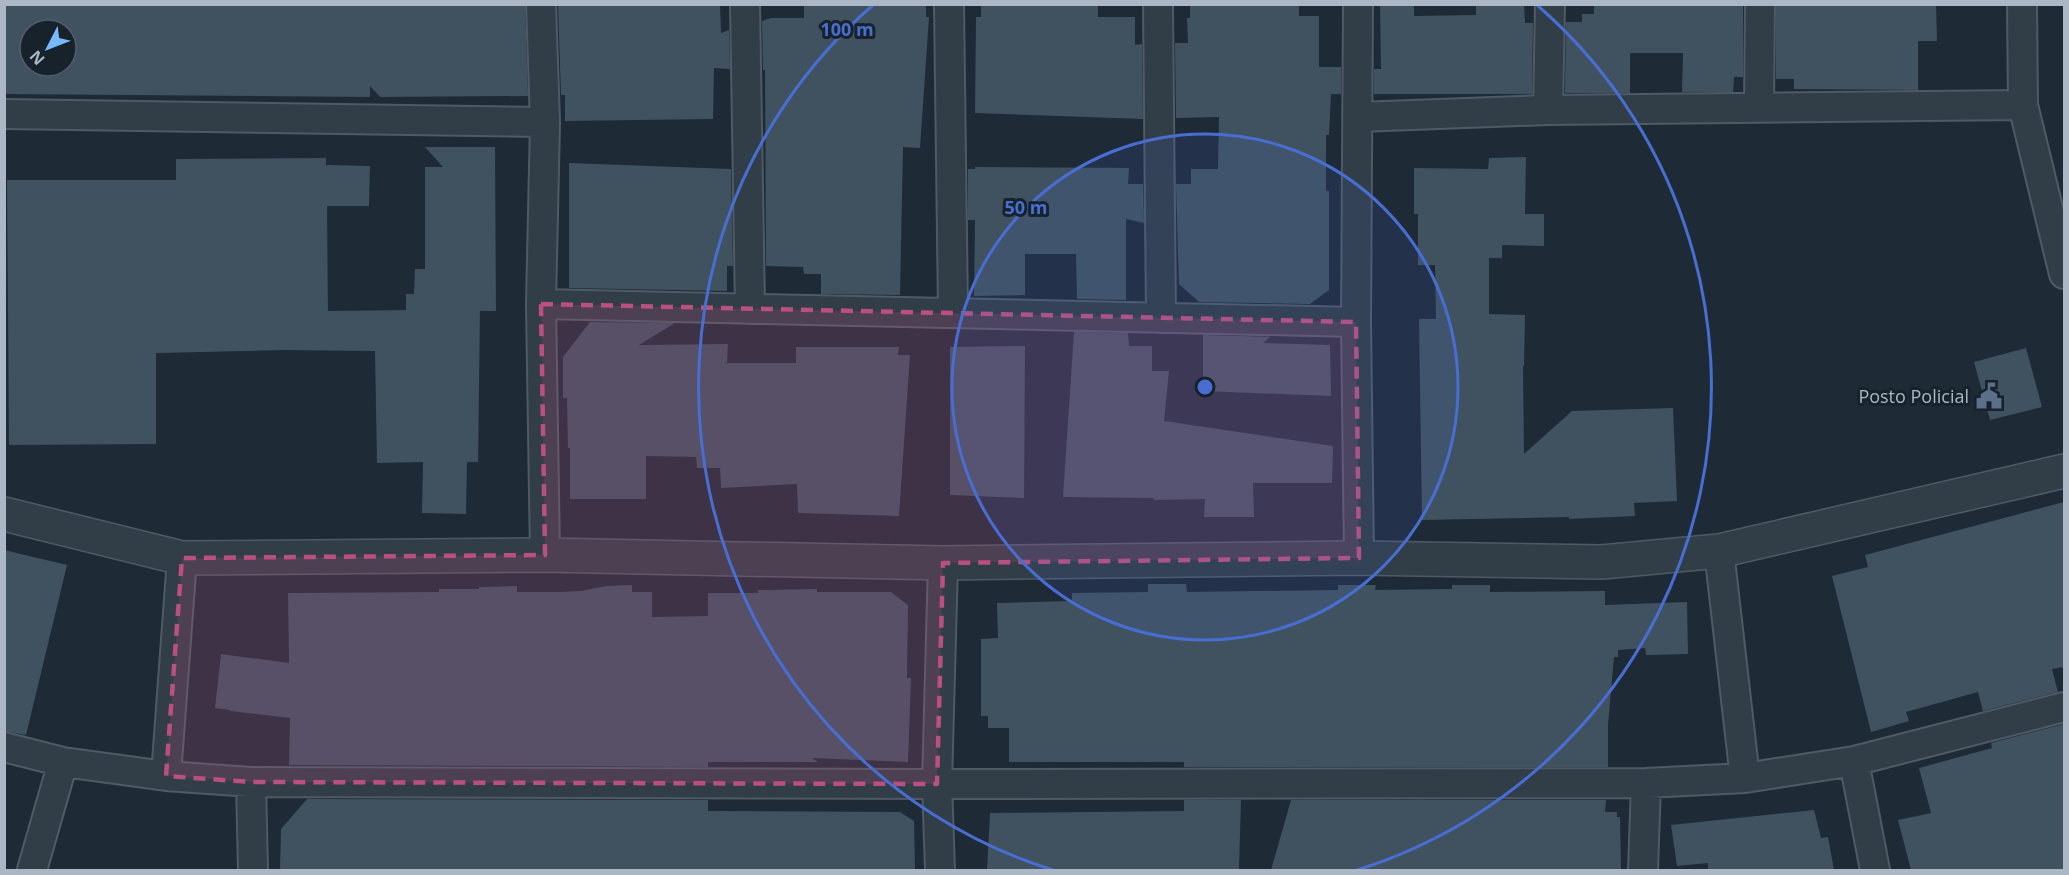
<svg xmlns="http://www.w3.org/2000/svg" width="2069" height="875" font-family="'Open Sans',sans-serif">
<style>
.building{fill:#40515f;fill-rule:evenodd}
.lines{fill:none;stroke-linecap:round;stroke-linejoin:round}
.minor-casing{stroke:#4f5a66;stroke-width:32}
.tertiary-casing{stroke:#4f5a66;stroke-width:36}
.minor{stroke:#313d47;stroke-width:28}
.tertiary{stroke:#313d47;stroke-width:33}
.marked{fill:#ba5080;fill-opacity:0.2;stroke:#ba5080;stroke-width:4.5;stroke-dasharray:12 8;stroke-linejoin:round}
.ring{fill:none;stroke:#486ed2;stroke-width:3}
.labels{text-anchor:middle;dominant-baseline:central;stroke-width:6;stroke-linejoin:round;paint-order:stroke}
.poi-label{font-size:18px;fill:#abb7c5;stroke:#17222b;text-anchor:end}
.centre{fill:#486ed2;stroke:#17222b;stroke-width:3}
.ring-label{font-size:18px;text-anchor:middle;font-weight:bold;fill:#486ed2;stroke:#17222b;stroke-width:6;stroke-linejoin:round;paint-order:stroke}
</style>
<rect width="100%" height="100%" fill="#1e2b37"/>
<path class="building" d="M 4,4 L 525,4 L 528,96 L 380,97 L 370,86 L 370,97 L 4,94 ZM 30,30 L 66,30 L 66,66 L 30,66 Z
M 558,4 L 720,4 L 721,33 L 729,30 L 730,69 L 714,68 L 713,119 L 565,121 L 565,95 L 561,95 Z
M 804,4 L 926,4 L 926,17 L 929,17 L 920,148 L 903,147 L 900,295 L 821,294 L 821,274 L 804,274 L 803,267 L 766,266 L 765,70 L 763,70 L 762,21 L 771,18 L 804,18 Z
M 981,4 L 1098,4 L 1098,17 L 1135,17 L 1135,45 L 1142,44 L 1143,119 L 975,113 L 976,17 L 981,17 Z
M 1190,4 L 1299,4 L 1299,16 L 1319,16 L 1319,67 L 1341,67 L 1341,94 L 1331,94 L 1329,135 L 1326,135 L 1326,191 L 1329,191 L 1329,290 L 1310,304 L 1199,302 L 1179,284 L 1176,184 L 1191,184 L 1191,169 L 1218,169 L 1219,117 L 1176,118 L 1175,43 L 1188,43 L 1187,18 L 1190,18 Z
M 1380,4 L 1414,4 L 1414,16 L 1476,15 L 1476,4 L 1524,4 L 1525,23 L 1533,23 L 1532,94 L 1374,94 L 1374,69 L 1381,69 Z
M 1594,4 L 1743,4 L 1743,77 L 1734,77 L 1733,92 L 1682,92 L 1683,53 L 1630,53 L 1630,93 L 1565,93 L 1566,22 L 1582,22 L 1582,14 L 1594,14 Z
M 1776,4 L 1936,4 L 1937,41 L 1918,41 L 1918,90 L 1794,89 L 1794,79 L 1776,79 Z
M 425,147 L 495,147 L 496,311 L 480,311 L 478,462 L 467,462 L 466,514 L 422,513 L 423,462 L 377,463 L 375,351 L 283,350 L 156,353 L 156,444 L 9,445 L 7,180 L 176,180 L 176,159 L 326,158 L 326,165 L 370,166 L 369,206 L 327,206 L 328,311 L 406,310 L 406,294 L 414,294 L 415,269 L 425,269 L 425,167 L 443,167 Z
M 1526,157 L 1525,214 L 1544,214 L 1544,246 L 1502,245 L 1502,258 L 1489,258 L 1489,314 L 1525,315 L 1524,366 L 1523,366 L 1524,454 L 1572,411 L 1673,408 L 1677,501 L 1634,503 L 1635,516 L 1569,519 L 1569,517 L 1422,520 L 1419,319 L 1436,319 L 1435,265 L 1418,265 L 1418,214 L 1414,214 L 1414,168 L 1488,169 L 1489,158 Z
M 569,163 L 731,169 L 733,266 L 727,266 L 727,291 L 569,288 Z
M 975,167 L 1129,168 L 1128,184 L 1143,184 L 1144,223 L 1126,219 L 1126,300 L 1077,299 L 1076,254 L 1025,254 L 1025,295 L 974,296 L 975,220 L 968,220 L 968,169 L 975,169 Z
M 590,322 L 675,323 L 639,345 L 728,344 L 727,363 L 796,363 L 796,347 L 899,347 L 898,355 L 910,355 L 899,516 L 798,513 L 797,484 L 721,488 L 720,468 L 697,468 L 696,457 L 646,456 L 646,499 L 570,499 L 570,448 L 568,448 L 567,398 L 563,398 L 563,357 Z
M 1074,332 L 1128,333 L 1129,346 L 1152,346 L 1152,371 L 1169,371 L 1164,421 L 1333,446 L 1332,483 L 1253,483 L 1254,517 L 1204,517 L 1205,499 L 1154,500 L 1153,498 L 1063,497 Z
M 1203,335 L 1270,337 L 1263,343 L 1330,345 L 1331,396 L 1203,391 Z
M 1025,346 L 1024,498 L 950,495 L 950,347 Z
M 2026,348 L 2042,407 L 1990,420 L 1974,362 Z
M 2064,502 L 2064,667 L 2052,669 L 2058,692 L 1983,711 L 1978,692 L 1906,712 L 1909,721 L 1871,732 L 1832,576 L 1868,567 L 1865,555 Z
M 4,550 L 67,565 L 26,735 L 4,731 Z
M 1148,584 L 1186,584 L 1187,592 L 1338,590 L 1338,585 L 1376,585 L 1375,590 L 1452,589 L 1452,585 L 1490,585 L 1490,592 L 1605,591 L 1605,605 L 1687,602 L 1688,654 L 1646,655 L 1645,648 L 1618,650 L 1618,657 L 1614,657 L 1608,725 L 1608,767 L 1184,767 L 1184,762 L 1009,762 L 1009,728 L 988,728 L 988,716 L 981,716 L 981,639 L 998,638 L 997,603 L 1072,601 L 1072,593 L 1148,592 Z
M 632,585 L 632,592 L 652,592 L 652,617 L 708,616 L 708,593 L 758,593 L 758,590 L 817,589 L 817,592 L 891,592 L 908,605 L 907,678 L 911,678 L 908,762 L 812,758 L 818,762 L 708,762 L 708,767 L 289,765 L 290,718 L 230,711 L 230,710 L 215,708 L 221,654 L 289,663 L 288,593 L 439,592 L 439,589 L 479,589 L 479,587 L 517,586 L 517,592 L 558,592 L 581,591 L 606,586 Z
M 2064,724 L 2064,870 L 1911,870 L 1898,820 L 1931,813 L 1919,768 L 1992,748 L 1991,743 Z
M 307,799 L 708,800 L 708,811 L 900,812 L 914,821 L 915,870 L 280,870 L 281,829 Z
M 1184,800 L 1241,800 L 1239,870 L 987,870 L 990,813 L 1184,811 Z
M 1291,800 L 1606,800 L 1605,812 L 1617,812 L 1617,817 L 1620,817 L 1621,870 L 1271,870 Z
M 1814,810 L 1821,838 L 1828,837 L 1834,870 L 1708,870 L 1708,863 L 1677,866 L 1671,825 Z"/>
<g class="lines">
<g class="minor-casing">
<path id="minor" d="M 541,4 L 545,122 L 541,304 L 545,555
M 745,4 L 750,309
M 949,4 L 953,313
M 1158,4 L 1161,318
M 1358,4 L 1356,322 L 1359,558
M 2022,4 L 2023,105 L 2064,274
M 1759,106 L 1760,4
M 1548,110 L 1550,4
M 4,114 L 545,122
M 1358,117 L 1548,110 L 2023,105
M 541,304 L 1356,322
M 1719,551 L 1745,778
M 4,747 L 63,762 L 166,776 L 251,782 L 937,784 L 1646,783 L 1745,778 L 1854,761 L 2064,707
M 1854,761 L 1875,870
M 166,776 L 182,558
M 251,782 L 253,870
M 32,870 L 63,762
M 940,870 L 937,784 L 943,563
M 1643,870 L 1646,783"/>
</g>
<g class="tertiary-casing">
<path id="tertiary" d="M 4,514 L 182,558 L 545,555 L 943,563 L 1359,558 L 1602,562 L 1719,551 L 2064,471"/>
</g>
<use href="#minor" class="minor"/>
<use href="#tertiary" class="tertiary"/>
</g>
<path class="marked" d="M 541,304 L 1356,322 L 1359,558 L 943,563 L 937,784 L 251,782 L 166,776 L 182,558 L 545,555 Z"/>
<circle cx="1205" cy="387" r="253" fill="#486ed2" fill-opacity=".12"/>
<g class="ring">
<circle cx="1205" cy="387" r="253"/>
<path d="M1053 870A506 506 0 0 1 873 5M1537 5A506 506 0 0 1 1357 870"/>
</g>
<defs>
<g id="civic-bare" transform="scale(2.07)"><path d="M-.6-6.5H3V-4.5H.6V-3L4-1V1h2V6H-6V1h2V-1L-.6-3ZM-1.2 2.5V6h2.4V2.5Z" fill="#5c6f8a" stroke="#17222b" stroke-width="2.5" paint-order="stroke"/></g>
</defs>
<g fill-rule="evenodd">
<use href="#civic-bare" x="1989" y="396"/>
</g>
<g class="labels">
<g class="poi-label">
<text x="1969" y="396">Posto Policial</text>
</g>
</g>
<circle cx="1205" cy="387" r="9" class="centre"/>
<g class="ring-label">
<text x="847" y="36">100 m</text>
<text x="1026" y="214">50 m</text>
</g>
<rect width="2069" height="875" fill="none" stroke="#abb7c5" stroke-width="12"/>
<g transform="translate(48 48) rotate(228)"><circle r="28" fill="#17222b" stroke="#525e69" stroke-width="1.5"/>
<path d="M0-4.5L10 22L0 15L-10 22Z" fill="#76b9fe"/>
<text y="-9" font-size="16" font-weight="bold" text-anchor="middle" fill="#abb7c5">N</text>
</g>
</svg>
